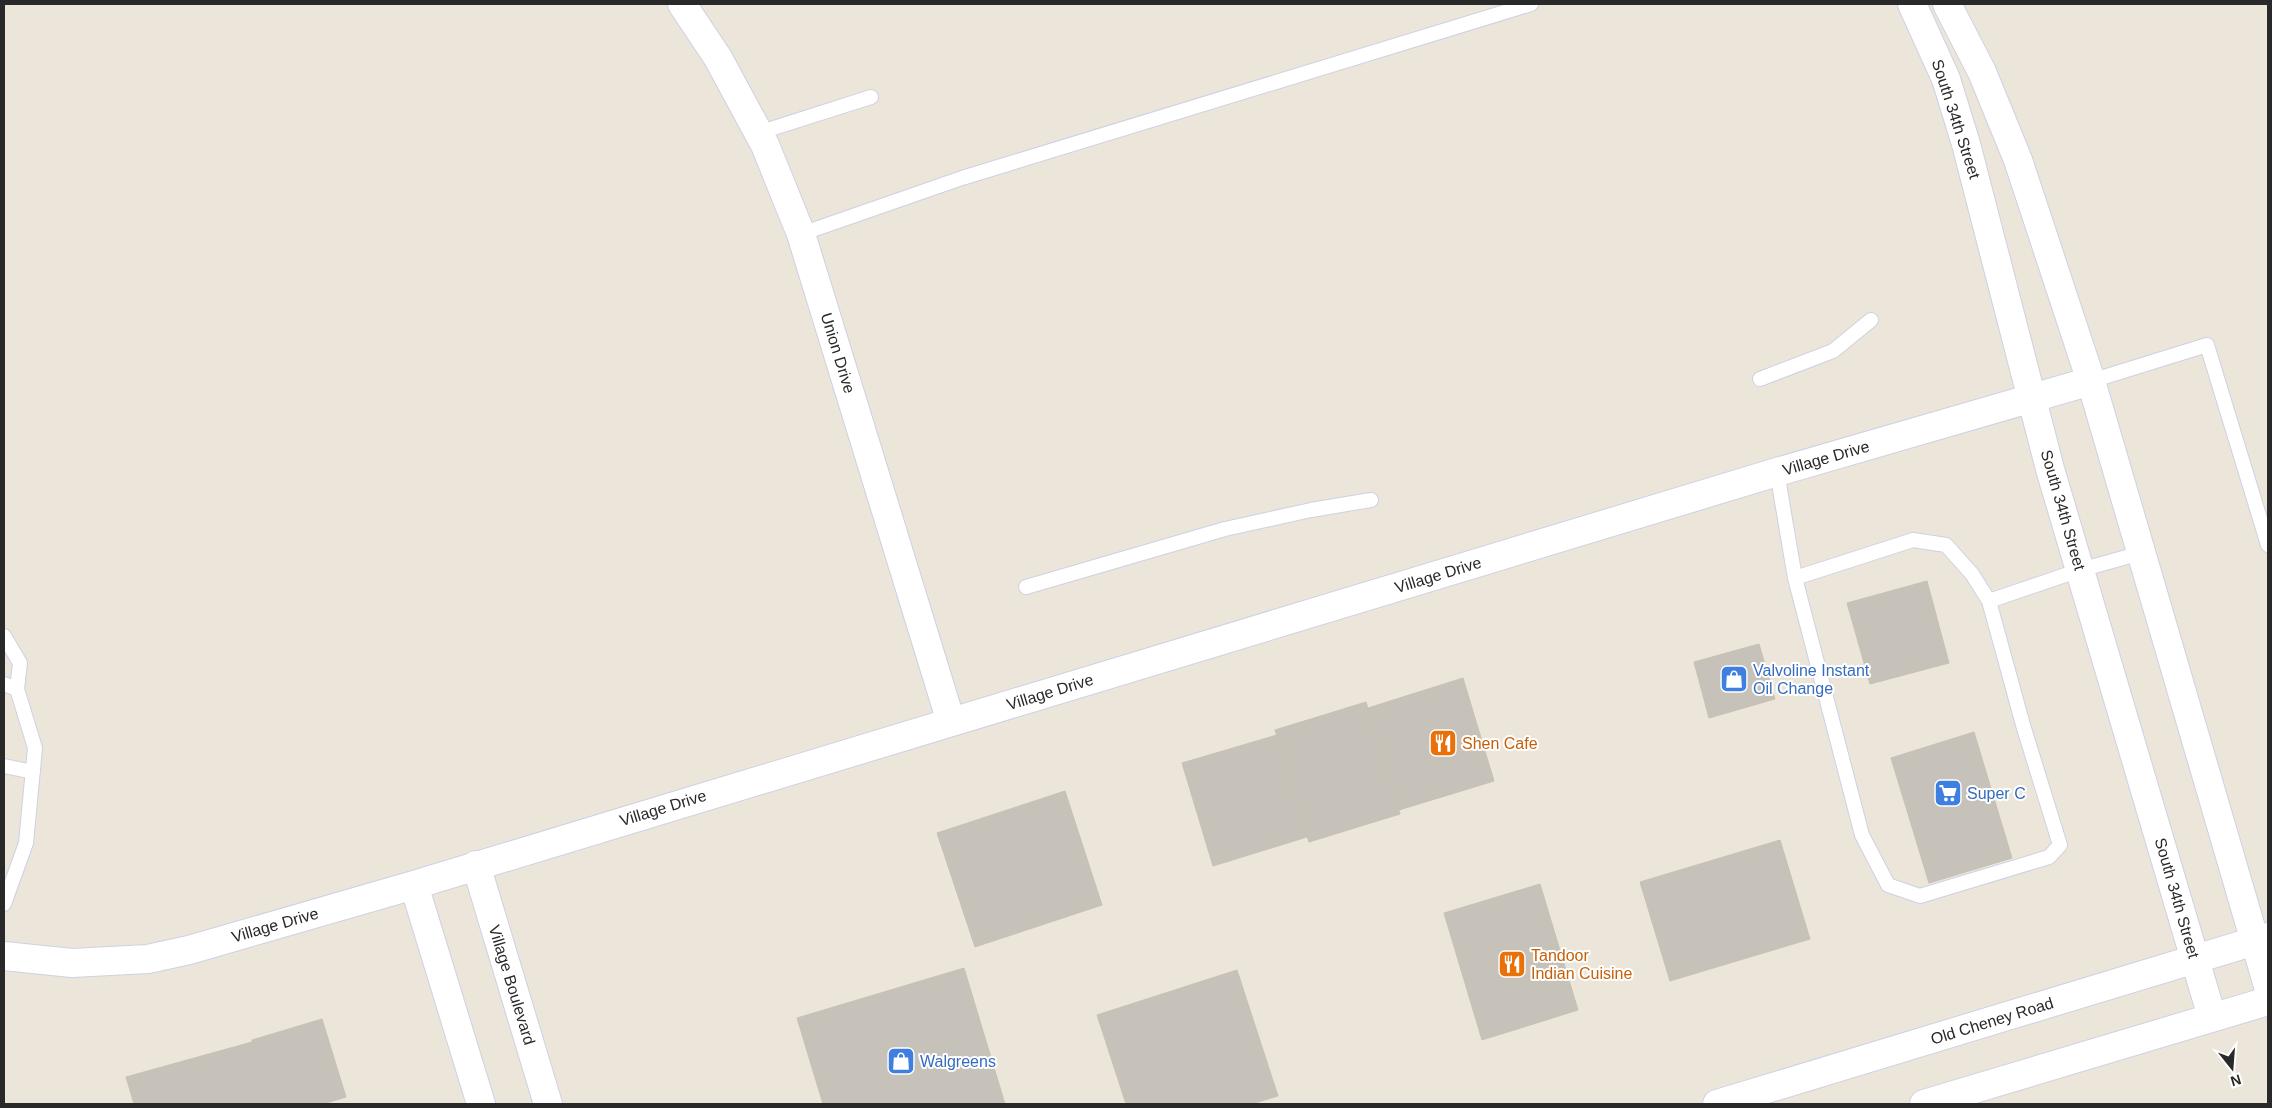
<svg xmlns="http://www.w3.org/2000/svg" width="2272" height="1108" font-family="Helvetica,sans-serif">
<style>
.building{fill:#c7c2b9;stroke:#c7c1b3}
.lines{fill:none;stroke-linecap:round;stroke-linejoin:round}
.service-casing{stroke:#ced1e3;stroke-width:16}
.minor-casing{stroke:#ced1e3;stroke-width:30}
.tertiary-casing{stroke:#ced1e3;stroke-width:30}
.secondary-casing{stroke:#ced1e3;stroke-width:30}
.service{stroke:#fff;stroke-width:14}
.minor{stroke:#fff;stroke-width:28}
.tertiary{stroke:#fff;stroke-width:28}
.secondary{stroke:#fff;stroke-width:28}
.labels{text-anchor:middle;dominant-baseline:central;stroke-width:4;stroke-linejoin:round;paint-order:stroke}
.street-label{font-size:16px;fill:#292929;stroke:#fff}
.shop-label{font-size:16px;fill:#366cbe;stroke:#fff;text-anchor:start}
.food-label{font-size:16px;fill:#c56008;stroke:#fff;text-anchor:start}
</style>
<rect width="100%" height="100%" fill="#ece5d9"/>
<path class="building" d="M 1927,581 L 1949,663 L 1870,684 L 1847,603 Z
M 1759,644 L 1775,699 L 1709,718 L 1694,662 Z
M 1463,678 L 1494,781 L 1399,810 L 1368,708 Z
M 1366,702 L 1400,814 L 1309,842 L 1275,730 Z
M 1974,732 L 2012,858 L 1929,883 L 1891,758 Z
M 1277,735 L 1307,837 L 1213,866 L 1182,763 Z
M 1065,791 L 1102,905 L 975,947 L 937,833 Z
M 1780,840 L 1810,939 L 1670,981 L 1640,882 Z
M 1540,884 L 1578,1010 L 1482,1040 L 1444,913 Z
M 964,968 L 1005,1104 L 823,1104 L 797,1018 Z
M 1237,970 L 1278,1096 L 1251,1104 L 1126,1104 L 1097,1015 Z
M 322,1019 L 346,1097 L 323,1104 L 134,1104 L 126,1077 L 252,1042 L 252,1040 Z"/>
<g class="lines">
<g class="service-casing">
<path id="service" d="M 758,133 L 871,97
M 801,234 L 962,178 L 1531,4
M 1760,379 L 1833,351 L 1871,320
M 2091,381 L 2207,345 L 2268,545
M 1777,472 L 1795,578 L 1913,540 L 1946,545 L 1972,574 L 1989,601 L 2080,570 L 2141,553
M 1795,578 L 1862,835 L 1888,885 L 1920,896 L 2049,857 L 2060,845 L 2023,725 L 1989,601
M 1026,587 L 1225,529 L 1311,510 L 1371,500
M 4,636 L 20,663 L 17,689 L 35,748 L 26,843 L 4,904
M 4,684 L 17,689
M 4,766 L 33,772"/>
</g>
<g class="minor-casing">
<path id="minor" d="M 682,4 L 718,58 L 765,145 L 801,234 L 951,722
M 476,865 L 548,1104
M 414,885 L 481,1104
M 4,956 L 72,963 L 148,959 L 189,950 L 414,885 L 1777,472 L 2091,381"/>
</g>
<g class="tertiary-casing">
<path id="tertiary" d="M 1912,4 L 1946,79 L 1966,144 L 2050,469 L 2212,1017
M 1947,4 L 1982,72 L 2018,160 L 2091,381 L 2268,986"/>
</g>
<g class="secondary-casing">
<path id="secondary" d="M 1717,1104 L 2268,937
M 1924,1104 L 2268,1001"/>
</g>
<use href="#service" class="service"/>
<use href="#minor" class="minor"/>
<use href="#tertiary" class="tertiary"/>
<use href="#secondary" class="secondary"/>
</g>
<defs>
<g id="shop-square" transform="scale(1.4375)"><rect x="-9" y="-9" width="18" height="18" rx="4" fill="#3f7fe0" stroke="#fff"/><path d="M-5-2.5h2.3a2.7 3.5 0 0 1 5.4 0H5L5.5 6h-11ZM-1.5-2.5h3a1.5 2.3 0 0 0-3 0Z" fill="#fff"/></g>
<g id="restaurant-square" transform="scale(1.4375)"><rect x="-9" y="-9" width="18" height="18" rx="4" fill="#e8710a" stroke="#fff"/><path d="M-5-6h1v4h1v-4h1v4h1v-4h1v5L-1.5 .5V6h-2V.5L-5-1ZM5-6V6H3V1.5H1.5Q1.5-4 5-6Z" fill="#fff"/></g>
<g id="supermarket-square" transform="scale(1.4375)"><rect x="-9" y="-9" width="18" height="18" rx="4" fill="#3f7fe0" stroke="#fff"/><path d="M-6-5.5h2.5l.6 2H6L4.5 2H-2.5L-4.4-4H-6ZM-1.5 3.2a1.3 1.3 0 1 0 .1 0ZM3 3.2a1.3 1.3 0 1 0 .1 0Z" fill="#fff"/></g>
</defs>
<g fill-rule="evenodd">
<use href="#shop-square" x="1734" y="679"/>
<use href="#restaurant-square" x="1443" y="743"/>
<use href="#supermarket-square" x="1948" y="793"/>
<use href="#restaurant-square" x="1512" y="964"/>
<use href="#shop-square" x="901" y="1061"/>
</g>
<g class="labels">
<g class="street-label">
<text transform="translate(1956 119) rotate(72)">South 34th Street</text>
<text transform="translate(838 353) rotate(73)">Union Drive</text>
<text transform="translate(1826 458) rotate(-16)">Village Drive</text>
<text transform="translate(2063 510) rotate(74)">South 34th Street</text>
<text transform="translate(1438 575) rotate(-17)">Village Drive</text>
<text transform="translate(1050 692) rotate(-17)">Village Drive</text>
<text transform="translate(663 808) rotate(-17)">Village Drive</text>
<text transform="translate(2177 898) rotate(74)">South 34th Street</text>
<text transform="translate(275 925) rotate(-16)">Village Drive</text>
<text transform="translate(512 985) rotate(73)">Village Boulevard</text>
<text transform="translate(1992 1021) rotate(-17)">Old Cheney Road</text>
</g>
<g class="shop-label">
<text x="1753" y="670">Valvoline Instant<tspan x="1753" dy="18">Oil Change</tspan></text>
<text x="1967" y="793">Super C</text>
<text x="920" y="1061">Walgreens</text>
</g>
<g class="food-label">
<text x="1462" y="743">Shen Cafe</text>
<text x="1531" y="955">Tandoor<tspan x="1531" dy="18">Indian Cuisine</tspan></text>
</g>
</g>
<rect width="2272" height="1108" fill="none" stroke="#292929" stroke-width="10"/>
<g transform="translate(2232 1068) rotate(163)" stroke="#ffffff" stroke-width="4" paint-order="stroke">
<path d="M0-4L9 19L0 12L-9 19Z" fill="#292929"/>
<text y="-8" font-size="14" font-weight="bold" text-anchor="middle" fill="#292929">N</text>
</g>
</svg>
